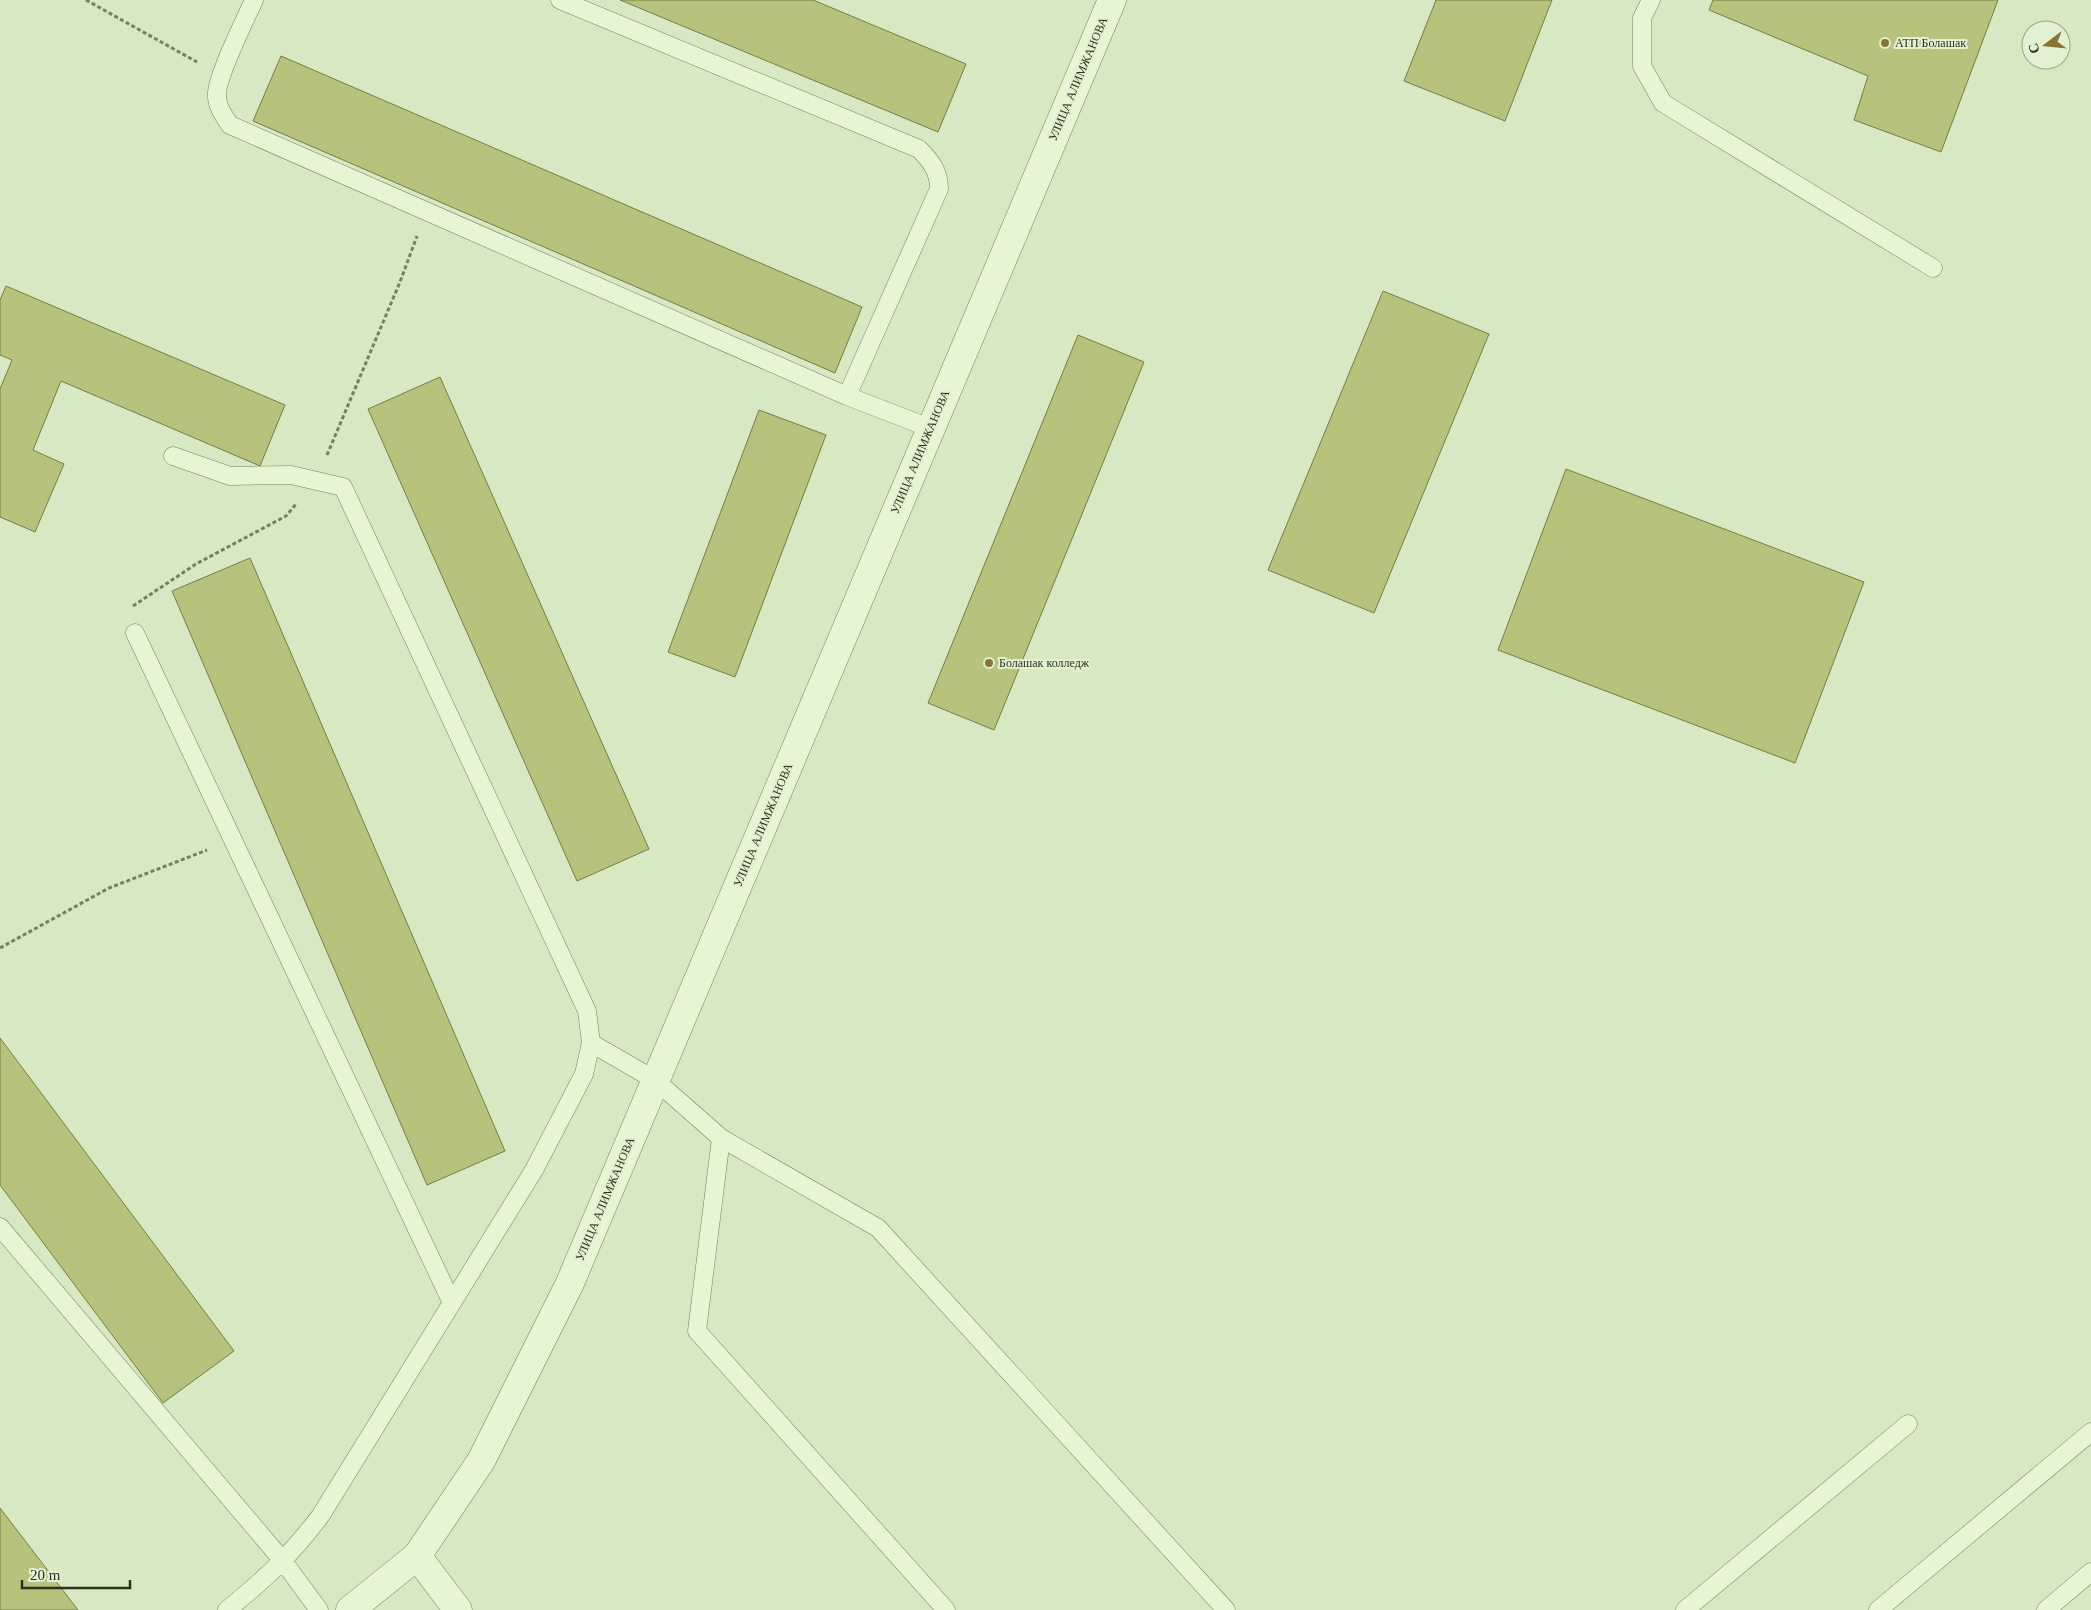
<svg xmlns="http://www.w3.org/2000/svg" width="2091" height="1610" font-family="'Times New Roman',serif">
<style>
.building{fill:#b7c37c;stroke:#757d44}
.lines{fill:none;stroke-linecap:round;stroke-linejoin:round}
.service-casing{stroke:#76815b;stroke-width:19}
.minor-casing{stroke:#76815b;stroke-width:29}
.tertiary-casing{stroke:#76815b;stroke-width:29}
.path{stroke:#76815b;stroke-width:3;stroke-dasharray:4 2.5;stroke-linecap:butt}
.service{stroke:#e6f5d4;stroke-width:18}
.minor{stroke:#e6f5d4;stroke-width:28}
.tertiary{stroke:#e6f5d4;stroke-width:28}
.poi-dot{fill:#897232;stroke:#e2f1d1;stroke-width:2}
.labels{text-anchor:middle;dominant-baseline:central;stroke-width:4;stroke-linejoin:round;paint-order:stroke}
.poi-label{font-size:12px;fill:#2d321e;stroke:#e2f1d1;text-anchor:start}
.street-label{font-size:12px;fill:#2d321e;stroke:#e2f1d1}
</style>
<rect width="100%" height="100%" fill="#d7e9c2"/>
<path class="building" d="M 620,0 L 813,0 L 966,64 L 938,132 Z
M 1436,0 L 1552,0 L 1505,121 L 1404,81 Z
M 1713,0 L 1998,0 L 1941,152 L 1854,120 L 1868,76 L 1709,10 Z
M 281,56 L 862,307 L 835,373 L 253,121 Z
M 6,286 L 285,405 L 260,466 L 61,381 L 33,450 L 64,464 L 35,532 L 0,517 L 0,389 L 12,360 L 0,355 L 0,300 Z
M 1383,291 L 1489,334 L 1374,613 L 1268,570 Z
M 1078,335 L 1144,362 L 994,730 L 928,703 Z
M 440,377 L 649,849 L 577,881 L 368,409 Z
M 759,410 L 826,435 L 735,677 L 668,652 Z
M 1566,469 L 1864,582 L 1795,763 L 1498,650 Z
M 250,558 L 505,1151 L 427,1185 L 172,591 Z
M 0,1038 L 234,1351 L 163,1403 L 0,1185 Z
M 0,1508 L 78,1610 L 0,1610 Z"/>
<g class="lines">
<g class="service-casing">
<path id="service" d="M 254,0 C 245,20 218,74 217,93 C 216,105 223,115 230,125 L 847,396 L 939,189 C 939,171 931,161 919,149 L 560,0
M 1651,0 L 1642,18 L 1642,66 L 1663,103 L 1933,268
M 847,396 L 930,428
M 173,456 L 230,476 L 291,475 L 343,487 L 587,1011 L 591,1043 L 584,1074 L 534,1170 L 321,1515 C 292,1554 265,1579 227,1610
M 135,633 L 452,1303
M 591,1043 L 655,1080 L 721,1138 L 697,1331 L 946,1610
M 721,1138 L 878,1228 L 1226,1610
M 0,1227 L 283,1561 L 319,1610
M 1685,1610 L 1908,1424
M 1878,1610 L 2091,1432
M 2046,1610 L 2091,1572"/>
</g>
<g class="minor-casing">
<path id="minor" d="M 417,1556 L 458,1610"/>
</g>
<g class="tertiary-casing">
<path id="tertiary" d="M 350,1610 L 417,1556 L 481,1461 L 570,1283 L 1112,0"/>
</g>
<path class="path" d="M 86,0 L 197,62
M 327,455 L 400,282 L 417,236
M 133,606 L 196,564 L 286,516 L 296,504
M 0,948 L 109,888 L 207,850"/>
<use href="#service" class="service"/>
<use href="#minor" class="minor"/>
<use href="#tertiary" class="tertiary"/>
</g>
<g class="poi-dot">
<circle cx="1885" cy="43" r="5"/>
<circle cx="989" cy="663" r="5"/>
</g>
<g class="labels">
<g class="poi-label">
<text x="1895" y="43">АТП Болашак</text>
<text x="999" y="663">Болашак колледж</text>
</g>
<g class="street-label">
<text transform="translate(1078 79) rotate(-67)">УЛИЦА АЛИМЖАНОВА</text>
<text transform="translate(920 452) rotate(-67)">УЛИЦА АЛИМЖАНОВА</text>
<text transform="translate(763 825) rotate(-67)">УЛИЦА АЛИМЖАНОВА</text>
<text transform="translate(605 1199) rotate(-67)">УЛИЦА АЛИМЖАНОВА</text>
</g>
</g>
<g transform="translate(2046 45) rotate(254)"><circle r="24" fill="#e2f1d1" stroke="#9aa589"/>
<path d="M0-4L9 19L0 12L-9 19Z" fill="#897232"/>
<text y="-8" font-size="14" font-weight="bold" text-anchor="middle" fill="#2d321e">С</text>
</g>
<path d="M22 1580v8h108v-8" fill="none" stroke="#2d321e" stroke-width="2.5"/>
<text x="30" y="1580" font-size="15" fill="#2d321e" stroke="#e2f1d1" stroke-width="4" paint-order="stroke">20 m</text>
</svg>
